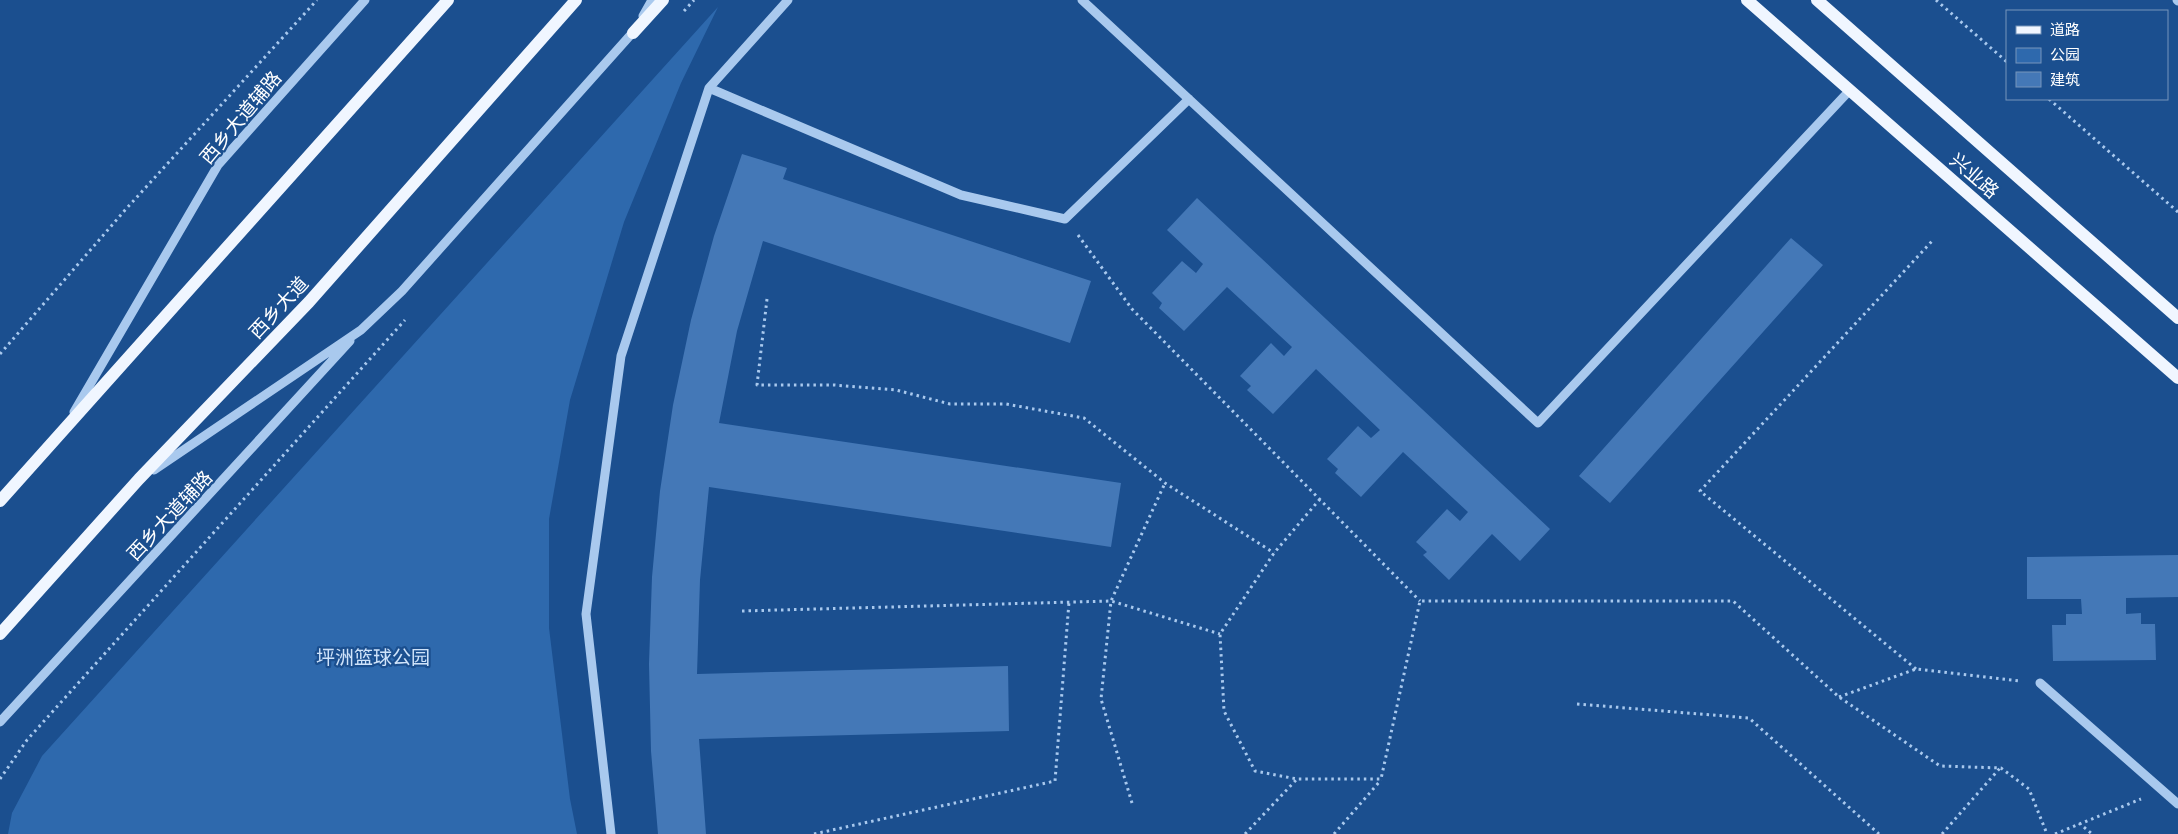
<svg xmlns="http://www.w3.org/2000/svg" width="2178" height="834" font-family="Commissioner,'Noto Sans SC',sans-serif">
<style>
.green{fill:#2e69ad}
.building{fill:#4478b7}
.lines{fill:none;stroke-linecap:round;stroke-linejoin:round}
.path{stroke:#a9c9ee;stroke-width:3;stroke-dasharray:2.5 4;stroke-linecap:butt}
.minor{stroke:#a9c9ee;stroke-width:9}
.major{stroke:#f0f6ff;stroke-width:12}
.labels{text-anchor:middle;dominant-baseline:central;stroke-width:4.5;stroke-linejoin:round;paint-order:stroke}
.street-label{font-size:19px;fill:#fff;stroke:#1b4f8f}
.park-label{font-size:19px;fill:#cfe3fa;stroke:#1b4f8f}
</style>
<rect width="100%" height="100%" fill="#1b4f8f"/>
<path class="green" d="M 718,7 L 681,83 L 624,222 L 570,400 L 549,519 L 549,628 L 570,799 L 577,834 L 8,834 L 12,813 L 42,756 Z"/>
<path class="building" d="M 742,154 L 787,168 L 783,179 L 1091,281 L 1070,343 L 763,241 L 737,331 L 719,423 L 1121,483 L 1111,547 L 709,487 L 700,580 L 697,674 L 1008,666 L 1009,731 L 699,739 L 706,834 L 658,834 L 651,751 L 649,664 L 652,577 L 660,491 L 673,405 L 691,320 L 714,236 Z
M 1197,198 L 1550,529 L 1520,561 L 1492,534 L 1449,580 L 1423,555 L 1427,552 L 1416,542 L 1447,509 L 1460,521 L 1468,512 L 1403,452 L 1361,497 L 1335,473 L 1338,469 L 1327,459 L 1358,426 L 1371,438 L 1380,430 L 1316,369 L 1273,414 L 1247,390 L 1251,386 L 1240,376 L 1271,343 L 1284,356 L 1292,347 L 1227,287 L 1184,331 L 1159,308 L 1162,303 L 1152,293 L 1182,261 L 1196,273 L 1203,264 L 1167,230 Z
M 1791,238 L 1823,265 L 1610,503 L 1579,476 Z
M 2178,555 L 2178,597 L 2126,598 L 2126,614 L 2141,613 L 2141,624 L 2155,624 L 2156,660 L 2053,661 L 2052,625 L 2066,625 L 2066,614 L 2082,614 L 2081,599 L 2027,599 L 2027,557 Z"/>
<g class="lines">
<path class="path" d="M 1936,0 L 2007,62
M 684,11 L 694,0
M 2049,99 L 2178,212
M 1078,235 L 1132,309 L 1420,601
M 767,299 L 757,385 L 834,385 L 896,390 L 950,404 L 1006,404 L 1084,418 L 1165,483 L 1274,553
M 0,354 L 126,209 L 317,0
M 1320,499 L 1274,553 L 1220,634 L 1224,711 L 1255,771 L 1297,779 L 1381,779 L 1420,601 L 1733,601 L 1839,697 L 1940,766 L 2001,768 L 2029,789 L 2047,834
M 742,611 L 1111,601 L 1220,634
M 1916,669 L 1700,491 L 1934,239
M 1839,697 L 1916,669 L 2020,681
M 1577,704 L 1749,718 L 1879,834
M 0,779 L 27,740 L 405,320
M 1132,803 L 1101,699 L 1111,601 L 1165,483
M 2079,823 L 2092,834
M 814,834 L 1055,781 L 1069,602
M 1245,834 L 1297,779
M 1334,834 L 1381,780
M 1942,834 L 2000,768
M 2055,834 L 2141,799"/>
<path class="minor" d="M 1082,0 L 1538,423 L 1850,90
M 2177,0 L 2178,1
M 643,16 L 652,0
M 709,88 L 961,195 L 1065,219 L 1189,99
M 74,412 L 218,165 L 365,0
M 154,470 L 361,330 L 402,291 L 635,30
M 2040,683 L 2178,804
M 0,722 L 350,341
M 611,834 L 586,614 L 621,356 L 709,88 L 788,0"/>
<path class="major" d="M 1747,0 L 2178,378
M 1817,0 L 2178,318
M 633,33 L 663,0
M 0,501 L 448,0
M 0,634 L 139,479 L 309,302 L 576,0"/>
</g>
<g class="labels">
<g class="street-label">
<text transform="translate(240 117) rotate(-50)">西乡大道辅路</text>
<text transform="translate(1975 175) rotate(41)">兴业路</text>
<text transform="translate(278 307) rotate(-47)">西乡大道</text>
<text transform="translate(169 515) rotate(-47)">西乡大道辅路</text>
</g>
<g class="park-label">
<text x="373" y="656">坪洲篮球公园</text>
</g>
</g>
<rect x="2006" y="10" width="162" height="90" fill="#1b4f8f" stroke="#7695bc"/>
<rect x="2016" y="26" width="25" height="8" fill="#f0f6ff" stroke="#7695bc"/>
<text x="2050" y="35" font-size="15" fill="#ffffff">道路</text>
<rect x="2016" y="48" width="25" height="15" fill="#2e69ad" stroke="#7695bc"/>
<text x="2050" y="60" font-size="15" fill="#ffffff">公园</text>
<rect x="2016" y="72" width="25" height="15" fill="#4478b7" stroke="#7695bc"/>
<text x="2050" y="85" font-size="15" fill="#ffffff">建筑</text>
</svg>
